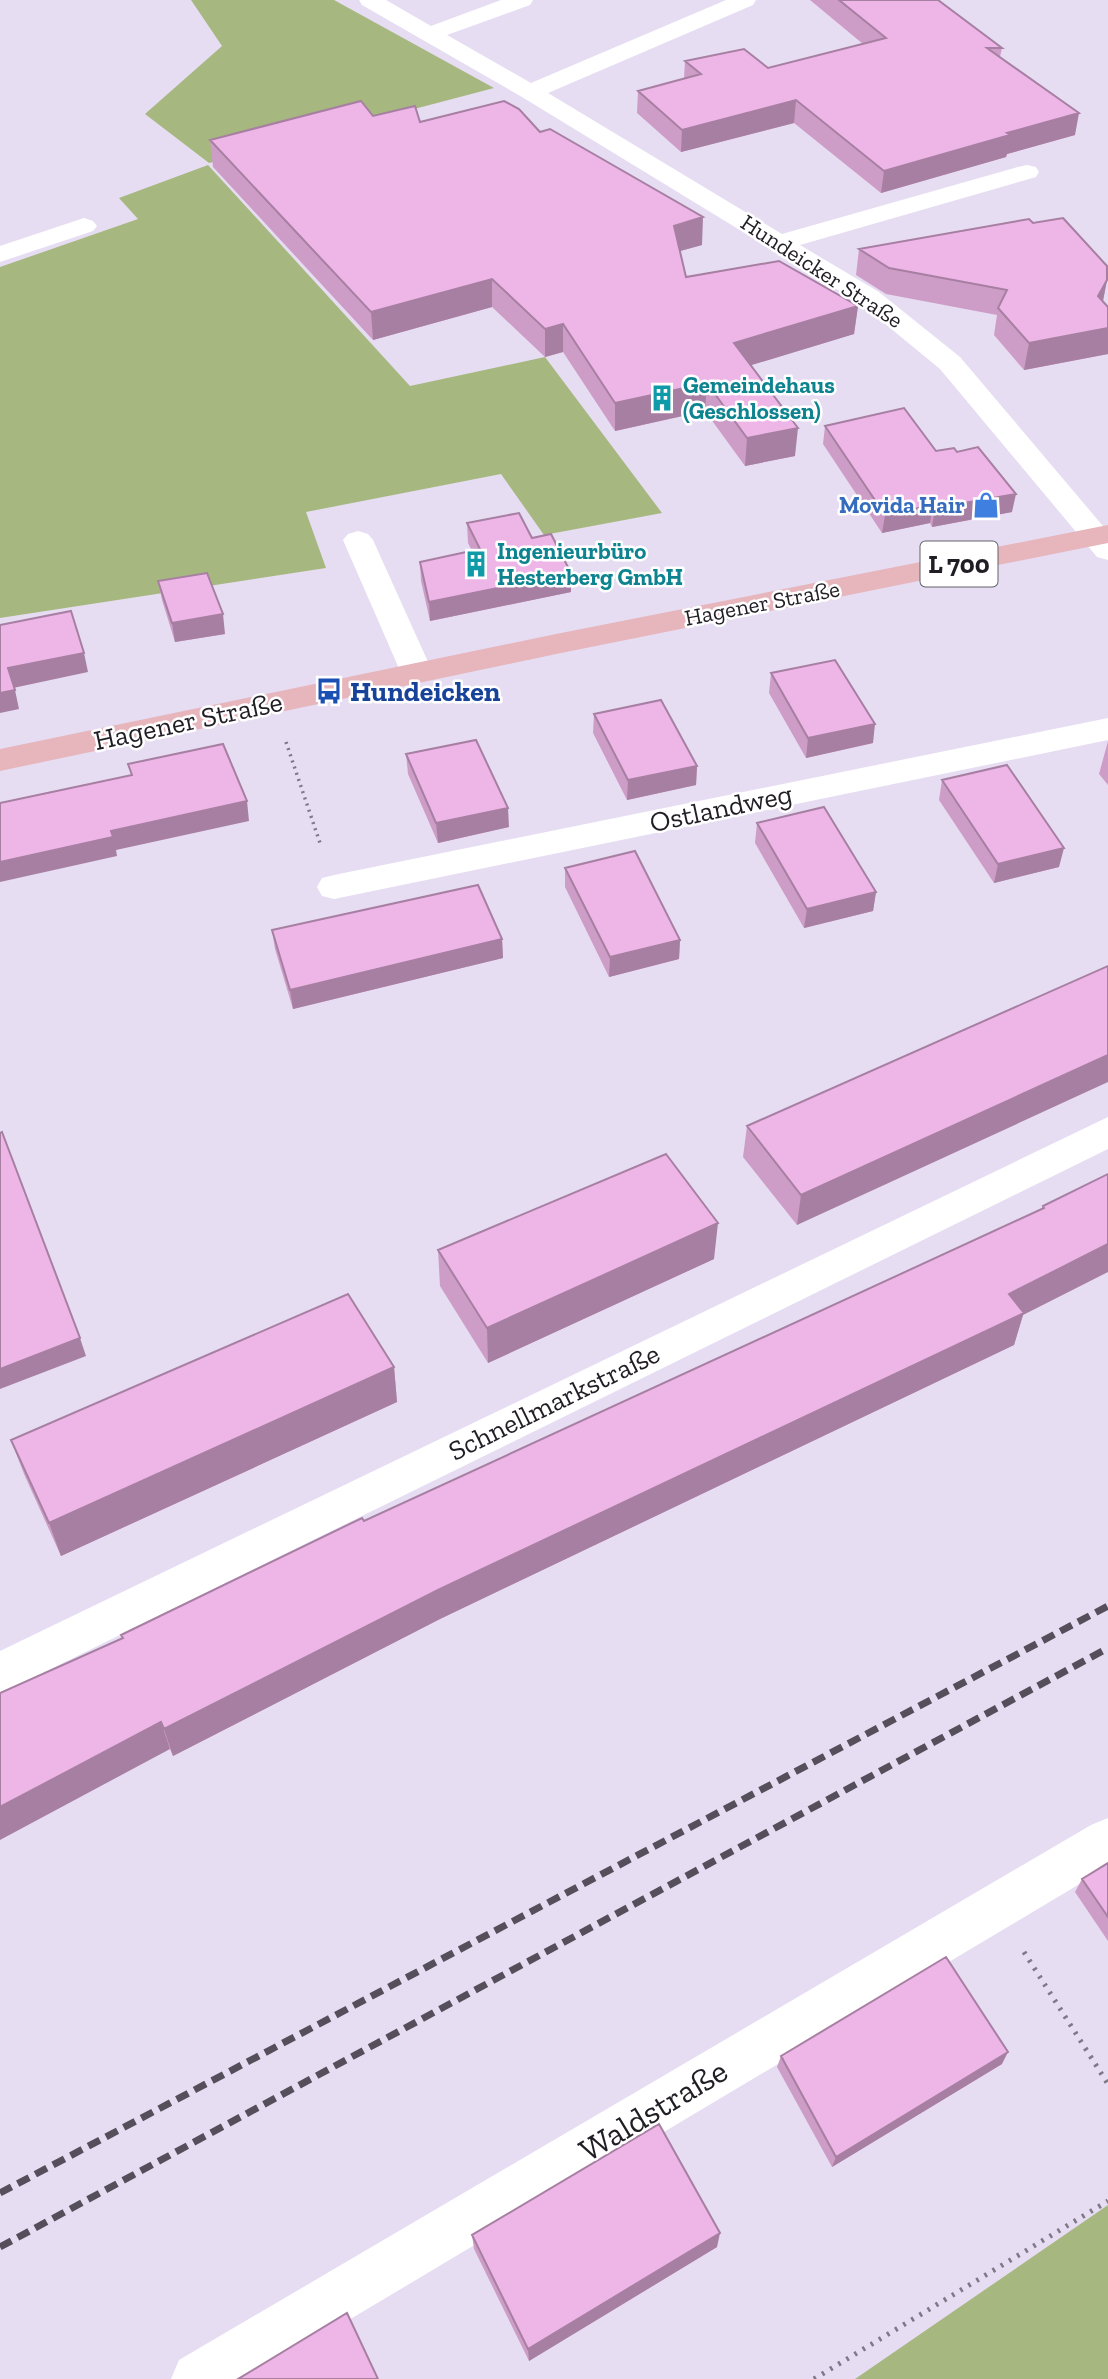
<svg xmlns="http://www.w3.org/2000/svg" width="1108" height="2379" font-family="'Zilla Slab',serif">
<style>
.green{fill:#a6b87f}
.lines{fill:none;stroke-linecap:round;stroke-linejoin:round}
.path-far1{stroke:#7f7887;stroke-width:3.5;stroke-dasharray:2 4.5;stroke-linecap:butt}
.path{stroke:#7f7887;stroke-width:5;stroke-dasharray:2.5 7;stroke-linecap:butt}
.minor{fill:#fff;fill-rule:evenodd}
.major{fill:#e6b6bc;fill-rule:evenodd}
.rail{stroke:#544f5a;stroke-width:7;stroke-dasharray:13 7;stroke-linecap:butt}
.wall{fill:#cd9dc7}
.shaded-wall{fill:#a77fa2}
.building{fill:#eeb6e7;stroke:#a77fa2;stroke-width:2}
.labels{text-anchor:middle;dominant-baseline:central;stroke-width:5;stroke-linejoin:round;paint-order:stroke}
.far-street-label{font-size:23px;fill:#211d25;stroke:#fff}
.far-culture-label{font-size:23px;font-weight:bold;fill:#0d838f;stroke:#fff;text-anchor:start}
.far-shop-label{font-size:23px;font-weight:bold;fill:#366cbe;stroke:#fff;text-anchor:end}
.shield{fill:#fff;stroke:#646166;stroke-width:2}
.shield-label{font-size:26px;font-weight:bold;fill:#211d25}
.transit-label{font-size:28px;font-weight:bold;fill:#164399;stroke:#fff;text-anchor:start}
.street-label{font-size:28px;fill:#211d25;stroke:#fff}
.near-street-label{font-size:33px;fill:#211d25;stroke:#fff}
</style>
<rect width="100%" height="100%" fill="#e6ddf3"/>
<path class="green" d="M 191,0 L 334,0 L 494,88 L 209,163 L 145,114 L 222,46 Z
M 208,165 L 410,386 L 545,357 L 662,513 L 544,535 L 501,474 L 306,512 L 326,568 L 0,618 L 0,267 L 138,219 L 119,198 Z
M 1108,2205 L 1108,2379 L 855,2379 Z"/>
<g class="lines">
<path class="path-far1" d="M 286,742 L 321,846"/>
<path class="path" d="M 1024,1952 L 1108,2084
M 814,2379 L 1108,2201"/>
<path class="minor" d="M 359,0 L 386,0 L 431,26 L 501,0 L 533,0 L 530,5 L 447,35 L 531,83 L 726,0 L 756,0 L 753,5 L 548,93 L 782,234 L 1018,167 L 1027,165 L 1036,167 L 1039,172 L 1036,177 L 800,245 L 879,292 L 960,357 L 1108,532 L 1108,560 L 1097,557 L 940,369 L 861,304 L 522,97 L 362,5 Z
M 84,218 L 93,221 L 97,226 L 93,231 L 0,262 L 0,246 Z
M 358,531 L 368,534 L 373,540 L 433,673 L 428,680 L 417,683 L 406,680 L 401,673 L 343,540 L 348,534 Z
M 1108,718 L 1108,740 L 334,899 L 322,896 L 317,887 L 322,878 L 334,875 Z
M 1108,1117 L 1108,1149 L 0,1694 L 0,1651 Z
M 1108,1818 L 1108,1867 L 250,2379 L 171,2379 L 179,2360 L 1091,1825 Z"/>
<path class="major" d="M 1108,525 L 1108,543 L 561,653 L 0,771 L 0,749 L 561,633 Z"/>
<path class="rail" d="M 0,2193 L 1108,1606
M 0,2247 L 1108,1648"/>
</g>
<path class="wall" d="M 810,0 L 938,0 L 1002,48 L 1000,57 L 1075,135 L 1007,154 L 1006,157 L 881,193 L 794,123 L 681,152 L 637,113 L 638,91 L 684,79 L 685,61 L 768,68 L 863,44 Z
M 373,116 L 420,122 L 540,132 L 702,245 L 680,251 L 686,277 L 858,306 L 854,334 L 751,365 L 795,456 L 745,466 L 705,411 L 615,431 L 563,352 L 545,357 L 492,307 L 373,340 L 213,167 L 210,140 Z
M 1033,223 L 1107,280 L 1103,301 L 1108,307 L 1108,354 L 1024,370 L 994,335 L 997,315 L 886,294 L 856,275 L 859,249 Z
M 825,426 L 936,451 L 1012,512 L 932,527 L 930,523 L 882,533 L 823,444 Z
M 467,523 L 532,538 L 571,573 L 571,592 L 430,621 L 421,581 L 420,562 L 472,551 L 468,543 Z
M 158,581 L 225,634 L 175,642 L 162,600 Z
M 771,673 L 873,743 L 806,758 L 769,693 Z
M 594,714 L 697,766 L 696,785 L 627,800 L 593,733 Z
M 1108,741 L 1108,785 L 1099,774 Z
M 406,754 L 509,827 L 438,843 L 408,774 Z
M 942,780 L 1059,867 L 994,883 L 939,800 Z
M 757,823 L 876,892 L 873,911 L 804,928 L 755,843 Z
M 565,868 L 680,940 L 679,959 L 609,977 L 565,887 Z
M 272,930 L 502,939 L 503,958 L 293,1009 L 275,949 Z
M 1108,966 L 797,1225 L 743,1157 L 747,1126 Z
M 1108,1174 L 1023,1315 L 1014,1345 L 440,1619 L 173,1756 L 122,1638 L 364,1521 L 1042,1209 L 1043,1206 Z
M 438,1250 L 714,1259 L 488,1363 L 440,1286 Z
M 394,1367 L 397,1402 L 61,1556 L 24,1474 L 11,1440 Z
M 1108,1863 L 1108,1941 L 1075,1892 L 1082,1879 Z
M 781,2056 L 1002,2064 L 832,2167 L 777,2067 Z
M 472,2235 L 717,2247 L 529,2361 L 474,2249 Z"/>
<path class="shaded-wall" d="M 796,100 L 794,123 L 681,152 L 682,130 Z
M 1079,113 L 1075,135 L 1007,154 L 1006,157 L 881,193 L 884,171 L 1007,133 Z
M 703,217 L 702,245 L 673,253 L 674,226 Z
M 492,279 L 492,307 L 373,340 L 371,312 Z
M 1107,280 L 1102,306 L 1098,296 Z
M 858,306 L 854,334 L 732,371 L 734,343 Z
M 563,324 L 563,352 L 545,357 L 545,329 Z
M 1108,328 L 1108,354 L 1024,370 L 1029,343 Z
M 707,383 L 705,411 L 615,431 L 615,403 Z
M 798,428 L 795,456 L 745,466 L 747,438 Z
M 1016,494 L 1012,512 L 932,527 L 935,508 Z
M 933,505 L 930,523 L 882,533 L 885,515 Z
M 571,573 L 571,592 L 430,621 L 429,602 Z
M 223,614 L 225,634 L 175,642 L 172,623 Z
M 84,653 L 88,672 L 13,688 L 8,668 Z
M 15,690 L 19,709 L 0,713 L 0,693 Z
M 875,724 L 873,743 L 806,758 L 808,738 Z
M 697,766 L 696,785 L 627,800 L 628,780 Z
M 247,801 L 249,821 L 116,850 L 117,856 L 0,882 L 0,862 L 111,831 Z
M 508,808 L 509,827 L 438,843 L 436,823 Z
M 1064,848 L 1059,867 L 994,883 L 998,864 Z
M 876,892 L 873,911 L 804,928 L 807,909 Z
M 502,939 L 503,958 L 293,1009 L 290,990 Z
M 680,940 L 679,959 L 609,977 L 610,957 Z
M 1108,1055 L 1108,1082 L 797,1225 L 801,1195 Z
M 718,1223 L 714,1259 L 488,1363 L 487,1328 Z
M 1108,1244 L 1108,1272 L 1023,1315 L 1014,1345 L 440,1619 L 173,1756 L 164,1729 L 1009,1294 Z
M 80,1338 L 86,1356 L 0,1389 L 0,1369 Z
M 394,1367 L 397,1402 L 61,1556 L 49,1523 Z
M 161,1722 L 170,1749 L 0,1840 L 0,1807 Z
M 1008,2052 L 1002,2064 L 832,2167 L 836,2157 Z
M 720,2233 L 717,2247 L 529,2361 L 528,2349 Z"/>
<path class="building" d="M 839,0 L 938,0 L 1002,48 L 987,48 L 1079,113 L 1007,133 L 1010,135 L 884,171 L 796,100 L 682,130 L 638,91 L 701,74 L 685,61 L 744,49 L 768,68 L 886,38 Z
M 361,101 L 373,116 L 415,106 L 420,122 L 504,101 L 519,109 L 540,132 L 550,129 L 703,217 L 674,226 L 686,277 L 779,261 L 858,306 L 734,343 L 798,428 L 747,438 L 707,383 L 615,403 L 563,324 L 545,329 L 492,279 L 371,312 L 210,140 Z
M 1063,218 L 1107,266 L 1107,280 L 1098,296 L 1108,307 L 1108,328 L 1029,343 L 998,308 L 1007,290 L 889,268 L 859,249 L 1029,219 L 1033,223 Z
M 904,408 L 936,451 L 954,448 L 957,452 L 978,447 L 1016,494 L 935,508 L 933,505 L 885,515 L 825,426 Z
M 519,513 L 532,538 L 551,534 L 571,573 L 429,602 L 420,562 L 480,549 L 467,523 Z
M 207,573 L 223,614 L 172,623 L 158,581 Z
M 71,611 L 84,653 L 8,668 L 15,690 L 0,693 L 0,625 Z
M 835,660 L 875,724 L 808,738 L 771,673 Z
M 661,700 L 697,766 L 628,780 L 594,714 Z
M 476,740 L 508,808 L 436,823 L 406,754 Z
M 223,744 L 247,801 L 111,831 L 113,837 L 0,862 L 0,803 L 132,775 L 128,764 Z
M 1007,765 L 1064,848 L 998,864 L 942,780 Z
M 824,807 L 876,892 L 807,909 L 757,823 Z
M 635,851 L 680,940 L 610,957 L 565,868 Z
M 478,885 L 502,939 L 290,990 L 272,930 Z
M 1108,966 L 1108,1055 L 801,1195 L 747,1126 Z
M 2,1132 L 80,1338 L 0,1369 L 0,1133 Z
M 666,1154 L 718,1223 L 487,1328 L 438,1250 Z
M 1108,1174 L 1108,1244 L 1009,1294 L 1024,1313 L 438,1590 L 164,1729 L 161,1722 L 0,1807 L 0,1693 L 123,1638 L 121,1635 L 362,1518 L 364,1521 L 1044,1208 L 1043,1206 Z
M 348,1294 L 394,1367 L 49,1523 L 11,1440 Z
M 1108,1863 L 1108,1917 L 1082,1879 Z
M 946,1957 L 1008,2052 L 836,2157 L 781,2056 Z
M 659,2124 L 720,2233 L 528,2349 L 472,2235 Z
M 347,2313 L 378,2379 L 238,2379 Z"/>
<defs>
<g id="building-bare" transform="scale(2.1)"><path d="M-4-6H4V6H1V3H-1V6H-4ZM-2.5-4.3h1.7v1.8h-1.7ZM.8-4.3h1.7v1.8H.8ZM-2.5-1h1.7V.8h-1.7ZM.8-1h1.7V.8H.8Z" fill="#0f9aa8" stroke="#fff" stroke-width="2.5" paint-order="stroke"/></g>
<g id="shop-bare" transform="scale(2.1)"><path d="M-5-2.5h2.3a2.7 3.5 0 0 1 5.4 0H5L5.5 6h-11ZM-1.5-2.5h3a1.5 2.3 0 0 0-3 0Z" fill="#3f7fe0" stroke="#fff" stroke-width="2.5" paint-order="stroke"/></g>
<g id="bus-bare" transform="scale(2.1)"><path d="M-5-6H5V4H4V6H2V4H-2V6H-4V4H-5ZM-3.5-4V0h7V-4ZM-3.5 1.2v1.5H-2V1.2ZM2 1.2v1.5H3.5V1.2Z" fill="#1a4fb4" stroke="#fff" stroke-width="2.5" paint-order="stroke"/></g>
</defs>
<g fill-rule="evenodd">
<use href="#building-bare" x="662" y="398"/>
<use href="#shop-bare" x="986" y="505"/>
<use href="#building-bare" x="476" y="564"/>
<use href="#bus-bare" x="329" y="691"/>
</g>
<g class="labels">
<g class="far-street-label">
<text transform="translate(822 271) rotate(33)">Hundeicker Straße</text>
<text transform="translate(762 603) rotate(-11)">Hagener Straße</text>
</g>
<g class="far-culture-label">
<text x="683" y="385">Gemeindehaus<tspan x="683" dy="26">(Geschlossen)</tspan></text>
<text x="497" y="551">Ingenieurbüro<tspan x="497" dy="26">Hesterberg GmbH</tspan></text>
</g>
<g class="far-shop-label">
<text x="965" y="505">Movida Hair</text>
</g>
<rect class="shield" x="920.5" y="541.5" width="77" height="45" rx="5"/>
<g class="shield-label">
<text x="959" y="564">L 700</text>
</g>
<g class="transit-label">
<text x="350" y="691">Hundeicken</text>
</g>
<g class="street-label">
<text transform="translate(188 721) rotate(-12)">Hagener Straße</text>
<text transform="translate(721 808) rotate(-12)">Ostlandweg</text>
<text transform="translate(554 1402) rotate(-26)">Schnellmarkstraße</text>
</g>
<g class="near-street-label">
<text transform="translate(653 2110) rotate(-31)">Waldstraße</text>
</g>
</g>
</svg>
